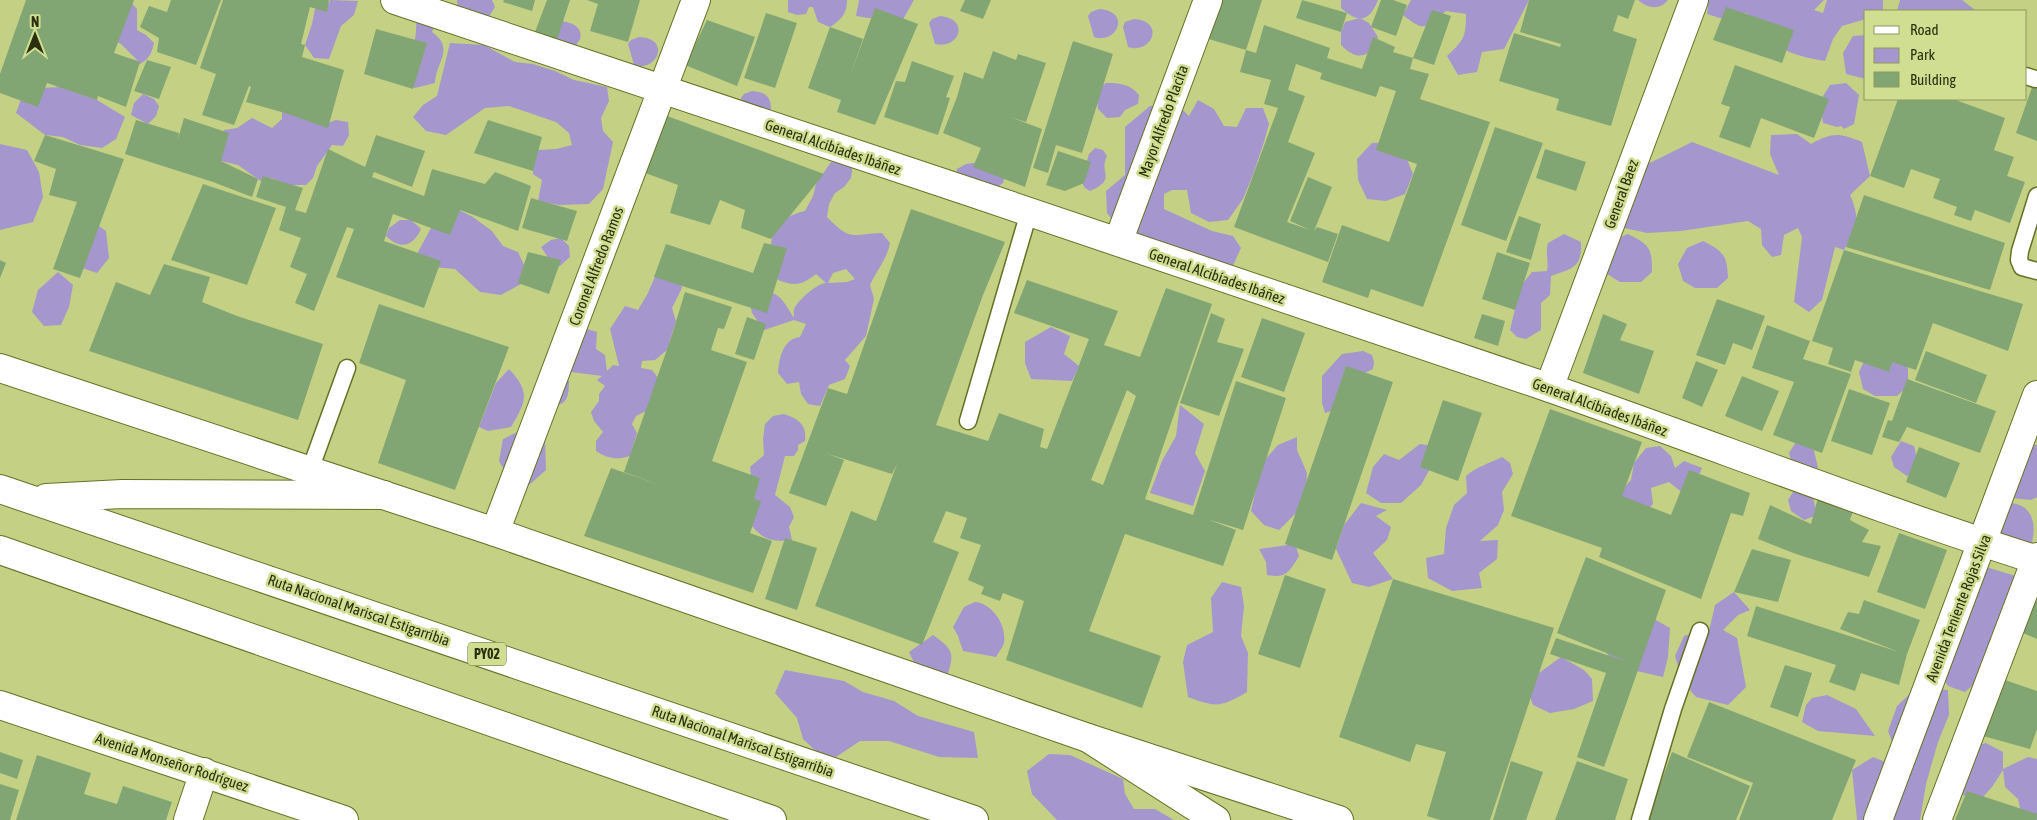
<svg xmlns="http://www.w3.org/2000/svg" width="2037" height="820" font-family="'Asap Condensed',sans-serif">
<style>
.green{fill:#a596cd;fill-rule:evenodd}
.building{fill:#82a673;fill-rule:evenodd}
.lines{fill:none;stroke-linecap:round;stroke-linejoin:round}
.service-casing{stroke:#667125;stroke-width:19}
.minor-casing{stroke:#667125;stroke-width:30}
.tertiary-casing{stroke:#667125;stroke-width:30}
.trunk-casing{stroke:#667125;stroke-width:30}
.service{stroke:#fff;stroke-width:16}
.minor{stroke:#fff;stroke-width:28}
.tertiary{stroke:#fff;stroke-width:28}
.trunk{stroke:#fff;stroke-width:28}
.labels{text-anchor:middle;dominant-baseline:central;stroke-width:5;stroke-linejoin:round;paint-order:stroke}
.shield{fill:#d0de91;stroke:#5c6436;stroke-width:1}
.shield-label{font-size:14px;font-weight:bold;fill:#2a2f0f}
.street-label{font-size:15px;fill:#2a2f0f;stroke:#d0de91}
</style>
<rect width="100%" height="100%" fill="#c4d185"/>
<path class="green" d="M 129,0 L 137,9 L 137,30 L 146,35 L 154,43 C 152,53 149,59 140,64 L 129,58 L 138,61 L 121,44 L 110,38 Z
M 330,0 L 358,1 L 354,15 L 341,26 L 329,59 L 314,58 L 305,45 L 312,24 L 315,9 L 329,3 Z
M 457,0 L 492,0 L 495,7 L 487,20 L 458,10 Z
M 788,0 L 847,0 C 847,14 841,20 830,27 L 818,22 L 813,7 L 809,7 L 806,14 L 797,15 L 788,12 Z
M 859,0 L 914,0 L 901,23 L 856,16 Z
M 1341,0 L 1378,0 C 1369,23 1358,23 1341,8 Z
M 1411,0 L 1529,0 L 1504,49 L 1482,52 L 1477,72 L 1458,75 L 1447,56 C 1464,40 1466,37 1466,14 L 1446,11 C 1426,28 1425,33 1403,15 Z
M 1638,0 L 1668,0 C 1660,10 1648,9 1638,0 Z
M 1709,0 L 1824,0 L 1814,10 L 1823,13 L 1827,0 L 1883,0 L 1883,11 L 1866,11 L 1866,19 L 1842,26 L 1833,39 L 1825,61 C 1808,58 1790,55 1776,44 C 1765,34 1759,20 1746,13 L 1723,19 L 1707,14 Z
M 1900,0 L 1962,0 L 1975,10 L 1974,11 L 1897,11 Z
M 1099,9 C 1132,11 1117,45 1094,37 L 1088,16 L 1091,12 Z
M 940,16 C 971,19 959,50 935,44 L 929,23 L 932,19 Z
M 1360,18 L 1369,23 L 1378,37 C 1370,58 1358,62 1341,45 L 1341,32 L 1345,22 Z
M 432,19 L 434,28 L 432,32 C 456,49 435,63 435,83 L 415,88 L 402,84 C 408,64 418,41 416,20 Z
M 1134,19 C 1166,21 1152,55 1128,47 L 1123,27 L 1125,22 Z
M 561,21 C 569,22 584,26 580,39 C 579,41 577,43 576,46 L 555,49 Z
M 1866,35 L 1866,79 L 1846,74 L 1843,53 L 1853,36 Z
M 639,37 C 672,38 657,73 634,65 L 628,44 L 631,40 Z
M 450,43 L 484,45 L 515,62 L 533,64 L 555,71 L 574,80 L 607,87 L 609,101 L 601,118 L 603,131 L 613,142 L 603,189 L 589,204 L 559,205 L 538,201 L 542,180 L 533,174 L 533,161 L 538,150 L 556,149 L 572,145 L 569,133 L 556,122 L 509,106 L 485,108 L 446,135 L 426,131 L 413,117 L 423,105 L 437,96 Z
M 1106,83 C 1120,83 1130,84 1139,95 L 1138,104 L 1125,110 L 1120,117 L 1107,118 L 1098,109 L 1096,91 Z
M 1846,83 L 1859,95 L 1854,124 L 1844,129 L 1841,126 L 1837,127 L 1823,123 L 1820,101 L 1830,85 Z
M 61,87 L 97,100 L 125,117 L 116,139 L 102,148 L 80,145 L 63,137 L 45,135 L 16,113 L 21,99 L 38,88 Z
M 752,91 C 765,92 771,96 771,109 L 767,113 L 743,108 L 741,98 L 744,94 Z
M 143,94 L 154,99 L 159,106 L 156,116 L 148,124 L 131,115 L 134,103 Z
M 1198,100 L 1214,109 L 1224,126 L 1237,127 L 1246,108 L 1263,108 L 1269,124 L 1264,142 L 1254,172 L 1243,199 L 1228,220 L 1209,222 L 1191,213 L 1187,190 L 1172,190 L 1164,194 L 1164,209 L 1212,231 L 1233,236 L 1241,248 L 1230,272 L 1186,261 L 1114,222 L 1107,213 L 1106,191 L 1125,175 L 1125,127 L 1150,106 L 1178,105 L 1189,116 Z
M 282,112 L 325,124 L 336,120 L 348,122 L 349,135 L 343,146 L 332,145 L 317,166 L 313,178 L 306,185 L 289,185 L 271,178 L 262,182 L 238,165 L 221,161 L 219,139 L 224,130 L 237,128 L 252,118 L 272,128 L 282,119 Z
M 1797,134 L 1811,144 C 1833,132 1839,133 1862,142 L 1870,176 L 1850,195 C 1861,219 1856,228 1844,250 L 1835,247 L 1822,300 L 1809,312 L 1794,302 L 1802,237 L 1798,228 L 1784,235 L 1781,255 L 1772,257 L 1762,245 L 1761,229 L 1748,221 L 1681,231 L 1647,233 L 1624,228 L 1620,198 L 1631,167 L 1652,162 L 1692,142 L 1779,175 L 1770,154 L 1771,135 Z
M 1396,142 L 1404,152 L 1413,174 L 1405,194 L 1386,201 L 1367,199 L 1358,180 L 1357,159 L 1372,143 Z
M 0,144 L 27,150 L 39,172 L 43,197 L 33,222 L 0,230 Z
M 1095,148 L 1103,150 L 1107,156 C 1098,174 1118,178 1090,191 L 1085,188 L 1081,181 L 1089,154 Z
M 831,162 L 853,164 L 851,178 L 844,187 L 835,193 L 829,204 L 827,217 C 852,242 850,234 882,233 L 890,243 C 887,259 877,270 870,285 L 874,299 L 866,336 L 845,360 L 850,366 L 845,379 L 829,385 L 820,406 L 808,404 L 801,394 L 799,382 L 787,384 L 778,373 C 779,358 783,339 800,337 L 806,324 L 794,320 L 764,330 L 752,313 L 748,295 C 776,287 780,295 794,318 C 794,314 793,310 795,307 C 801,298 816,284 826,283 L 816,274 C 801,286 795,286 778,280 C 765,250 767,219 805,211 L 813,196 L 816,184 ZM 846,269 L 855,279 L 847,282 L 828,283 L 833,273 Z
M 981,162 L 1005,174 L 1003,183 L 996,188 L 956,183 L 957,169 L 966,164 Z
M 459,210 L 473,217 L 492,231 L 503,246 L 518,252 L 524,265 L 521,284 L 501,295 L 480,292 L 455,269 L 422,266 L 418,252 L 431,228 Z
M 400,220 L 411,220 L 421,229 C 413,247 400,250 386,236 L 389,228 Z
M 96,224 L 106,231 L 109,258 L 97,273 L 73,265 Z
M 1564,234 L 1581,242 C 1582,268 1573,268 1551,276 L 1550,295 L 1541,303 L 1541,330 L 1526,339 L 1517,337 L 1510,330 L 1520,287 L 1532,272 L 1547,271 C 1549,261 1545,253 1548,243 Z
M 1628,234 C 1650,245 1652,248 1652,272 L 1641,282 L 1620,282 L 1607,274 L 1603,257 L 1611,241 Z
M 561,238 L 569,246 L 570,257 L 560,266 L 550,268 L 547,256 L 541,247 L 551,240 Z
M 1703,241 C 1724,252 1727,255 1728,278 L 1717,288 L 1695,288 L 1683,281 L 1678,264 L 1687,248 Z
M 58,272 L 73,285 L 69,307 L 61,325 L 44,326 L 32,312 L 38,290 Z
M 657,272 L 679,276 L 682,288 L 672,308 L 676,321 L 667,350 L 655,360 L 642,361 L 641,368 L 652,370 L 663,384 L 658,405 L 636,416 L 632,424 L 637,433 L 630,456 C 617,460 608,459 596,451 L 596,441 L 603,432 L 594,421 L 591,412 L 599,401 L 599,394 L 605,386 L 597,380 L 602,376 L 571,372 L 561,373 L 569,381 C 569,402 565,407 543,405 L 539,400 L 543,381 L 560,373 L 552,363 L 552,346 L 574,325 L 597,332 L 596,349 L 605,355 L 607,371 L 613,365 L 619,366 L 610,329 L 625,306 L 638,310 L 648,293 Z
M 1051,327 L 1070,336 L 1064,354 L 1079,366 L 1072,381 L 1031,379 L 1025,363 L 1025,342 Z
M 1363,351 L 1372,355 L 1374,362 L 1373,369 L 1361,375 L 1337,409 L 1325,413 L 1322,403 L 1322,376 L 1342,354 Z
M 1867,355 L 1901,357 L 1908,368 L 1908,386 L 1897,396 L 1875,396 L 1863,389 L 1859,372 Z
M 509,369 C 531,392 526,402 511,427 L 488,431 L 479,427 L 496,383 Z
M 1180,405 L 1204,424 L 1195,453 L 1205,471 L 1193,506 L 1150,493 L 1162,461 L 1176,436 Z
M 784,414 C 799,419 807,425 805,441 L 798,445 L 798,450 L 794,456 L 785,456 L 775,495 L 790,507 L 794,517 L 789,527 L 792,540 C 769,543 761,538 747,520 L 753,491 L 750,467 L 764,455 L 763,439 L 765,424 L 773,416 Z
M 526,428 L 545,438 L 546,470 L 528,486 L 513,485 L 499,461 L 503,439 Z
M 1297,437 L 1297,450 L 1307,473 L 1306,490 L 1301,508 L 1279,530 L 1264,525 L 1251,511 L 1262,463 L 1278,445 Z
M 1799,437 L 1812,442 L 1818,468 L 1805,473 L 1792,464 L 1789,453 Z
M 1901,441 L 1914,446 L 1920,471 L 1907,476 L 1894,467 L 1891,457 Z
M 1420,444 L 1434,446 L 1436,458 L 1421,485 L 1401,503 L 1381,503 L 1366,493 L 1373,467 L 1384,454 L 1399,460 Z
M 2028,445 L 2037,445 L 2037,497 L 2031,500 L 2012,498 Z
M 1660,446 L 1671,456 L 1675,468 L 1684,461 L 1702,468 L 1689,498 L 1669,482 L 1651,488 L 1653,504 L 1641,516 L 1620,511 L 1620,492 L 1631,480 L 1634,463 L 1646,448 Z
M 1502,457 L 1510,463 L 1513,474 L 1502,492 L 1504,510 L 1498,525 L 1480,541 L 1498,540 L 1497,559 L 1479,573 L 1482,588 L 1452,591 L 1428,578 L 1426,558 L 1444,554 L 1446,528 L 1454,505 L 1467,493 L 1466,476 C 1476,467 1490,463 1502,457 Z
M 1798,484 L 1811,489 L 1817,515 L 1804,520 L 1791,511 L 1788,500 Z
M 1361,503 L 1387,510 L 1376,516 L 1391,527 L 1387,540 L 1373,553 L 1393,579 L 1369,587 L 1352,583 L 1336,549 L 1344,525 Z
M 2010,503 C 2037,505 2037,531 2029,552 L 1995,557 L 1994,515 Z
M 1295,544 L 1299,556 C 1290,571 1286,579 1267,575 L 1266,562 L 1259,549 Z
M 1986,567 L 2019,577 L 1981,678 L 1965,692 L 1948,686 L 1941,676 Z
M 1222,582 L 1241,587 L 1244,606 L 1241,636 L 1248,653 L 1247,692 C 1221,707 1217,708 1188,697 L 1183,662 L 1187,645 L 1213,632 L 1211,598 Z
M 1734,592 L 1750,610 L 1738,615 L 1723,630 L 1737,638 L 1746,687 L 1728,705 L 1696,697 L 1683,682 L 1675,656 L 1684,636 L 1698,631 L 1709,631 L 1715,605 Z
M 975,602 C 992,603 1007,625 1004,643 C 1003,647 998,653 996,657 L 963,651 L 958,636 L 953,627 L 964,607 Z
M 1647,615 L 1670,628 L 1668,657 L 1663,677 L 1628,669 L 1612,662 L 1604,648 Z
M 933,635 C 957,652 953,654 946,681 L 916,667 L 909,652 Z
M 1561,657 L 1584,670 L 1592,679 L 1593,701 L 1574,709 L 1550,713 L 1533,705 L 1525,683 Z
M 785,670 L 844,681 L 863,692 L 894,701 L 918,716 L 974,732 L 978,758 L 939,757 L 889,741 L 860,741 L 836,757 L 817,752 L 803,739 L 797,718 L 775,693 Z
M 1917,687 L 1948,690 L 1949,715 L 1938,742 L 1926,784 L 1920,820 L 1857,820 L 1852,770 L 1873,757 L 1890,764 L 1895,749 L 1888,731 L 1897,706 Z
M 1827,695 L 1856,709 L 1875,736 L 1818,731 L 1802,722 L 1806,705 L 1812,698 Z
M 1986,743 L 2003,752 L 2003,769 L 2028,757 L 2037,759 L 2037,820 L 2028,820 L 2021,813 L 2018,799 L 2005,787 L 2003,770 L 1992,787 L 1982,798 L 1962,795 L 1949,777 L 1954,751 Z
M 1049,754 L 1070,755 L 1123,779 L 1125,794 L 1134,809 L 1155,809 L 1174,820 L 1057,820 L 1032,794 L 1027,771 Z"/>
<path class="building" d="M 26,0 L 134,0 L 114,53 L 140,62 L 126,107 L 98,96 L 97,100 L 47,83 L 38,107 L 0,93 L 0,74 Z
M 171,0 L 221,0 L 196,65 L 157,52 L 159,38 L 140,27 L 149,6 L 167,12 Z
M 223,0 L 329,0 L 327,12 L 310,7 L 301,44 L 305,45 L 302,57 L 344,70 L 328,128 L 285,113 L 246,102 L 251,87 L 249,86 L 234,125 L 202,115 L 216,74 L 200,68 Z
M 504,0 L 535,0 L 532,11 L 503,2 Z
M 547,0 L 570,0 L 557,40 L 535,32 Z
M 587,0 L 640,0 L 628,42 L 590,31 L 598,4 Z
M 965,0 L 991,0 L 983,19 L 960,11 Z
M 1208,0 L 1262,0 L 1246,50 L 1195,35 Z
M 1302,0 L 1347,13 L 1341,32 L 1296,18 Z
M 1381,0 L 1393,0 L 1407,5 L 1396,36 L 1371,27 Z
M 1529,0 L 1635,0 L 1628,19 L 1618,15 L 1613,31 L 1637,39 L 1611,126 L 1556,110 L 1559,99 L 1499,81 L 1514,33 L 1560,47 L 1561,44 L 1520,32 Z
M 1726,7 L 1794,30 L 1782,63 L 1713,40 Z
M 875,8 L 918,24 L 875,125 L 837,112 L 841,100 L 808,88 L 830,27 L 863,39 L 848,81 Z
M 1432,10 L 1451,16 L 1434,65 L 1413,58 Z
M 766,13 L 797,23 L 775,88 L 744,78 Z
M 707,20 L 755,37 L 737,86 L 685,65 Z
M 1264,25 L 1330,48 L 1327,58 L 1362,69 L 1373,37 L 1395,47 L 1393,52 L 1413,58 L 1410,69 L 1429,74 L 1420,99 L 1490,122 L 1423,307 L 1371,289 L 1368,298 L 1322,282 L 1342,225 L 1389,242 L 1417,164 L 1376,150 L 1396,91 L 1380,86 L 1376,97 L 1320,79 L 1322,73 L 1296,64 L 1288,90 L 1305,96 L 1288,142 L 1315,153 L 1287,222 L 1310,230 L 1290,221 L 1308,177 L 1332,187 L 1314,231 L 1317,227 L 1338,234 L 1328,262 L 1234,227 L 1278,108 L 1264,104 L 1271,80 L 1240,72 L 1246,50 L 1256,53 Z
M 376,29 L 427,43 L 413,89 L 364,74 Z
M 1073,41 L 1113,54 L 1082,153 L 1056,145 L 1048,173 L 1033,168 Z
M 993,51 L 1016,60 L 1018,54 L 1046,63 L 1026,122 L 1010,117 L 1042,129 L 1025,187 L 973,167 L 981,148 L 943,133 L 957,97 L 964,72 L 983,79 Z
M 147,60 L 171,67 L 159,99 L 134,91 Z
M 912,61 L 954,76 L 946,97 L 950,98 L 938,135 L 884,117 L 896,81 L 905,82 Z
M 1735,65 L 1829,99 L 1814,138 L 1761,118 L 1750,148 L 1719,137 L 1730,107 L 1721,104 Z
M 2037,73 L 2037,141 L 2016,133 Z
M 1898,99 L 1953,99 L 2005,118 L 1994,150 L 2014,157 L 2007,176 L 2025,182 L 2010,223 L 1975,210 L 1971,221 L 1954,215 L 1957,207 L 1933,198 L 1940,179 L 1911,169 L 1904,188 L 1870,176 Z
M 659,113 L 824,174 L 771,239 L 741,228 L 745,210 L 720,200 L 710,225 L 670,213 L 678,185 L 637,170 Z
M 184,118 L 229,133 L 221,161 L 258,179 L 252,197 L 213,182 L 125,154 L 136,120 L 179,133 L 178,139 Z
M 488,120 L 542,137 L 533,171 L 474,153 Z
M 1495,127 L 1543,143 L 1506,241 L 1461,225 Z
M 45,135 L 124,159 L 80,278 L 53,269 L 77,202 L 49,195 L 56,169 L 34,161 Z
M 376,135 L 425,151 L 412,187 L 374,172 L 372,177 L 424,196 L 432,169 L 485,184 L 495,172 L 531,186 L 518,231 L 460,210 L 450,235 L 393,214 L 384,241 L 441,261 L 424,308 L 336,277 L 354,229 L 347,227 L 314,311 L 295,303 L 307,274 L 290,267 L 301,238 L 279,230 L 286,207 L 256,197 L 263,176 L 303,188 L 295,210 L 306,213 L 328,149 L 365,167 Z
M 1545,149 L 1586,162 L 1576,191 L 1536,178 Z
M 1058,151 L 1091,162 L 1084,183 L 1065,191 L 1046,185 Z
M 203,184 L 276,208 L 247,285 L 171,260 Z
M 1864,195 L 2005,243 L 1990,290 L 1846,247 Z
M 531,198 L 577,211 L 567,241 L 522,228 Z
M 911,209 L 1005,242 L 983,295 L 936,425 L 988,441 L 999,413 L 1044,429 L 1040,447 L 1047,449 L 1089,339 L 1014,313 L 1027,280 L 1118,311 L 1104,345 L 1140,357 L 1166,288 L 1212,304 L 1145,499 L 1193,515 L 1236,381 L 1286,398 L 1243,530 L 1207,519 L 1236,530 L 1223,566 L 1125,534 L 1089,631 L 1161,656 L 1142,708 L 1006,660 L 1024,601 L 1003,593 L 1000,601 L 981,594 L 984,587 L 968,580 L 981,545 L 960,538 L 967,518 L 946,511 L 933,542 L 959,552 L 922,645 L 815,606 L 851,511 L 876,521 L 897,464 L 892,474 L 825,453 L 844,460 L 826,506 L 789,493 L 828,388 L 847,394 ZM 1127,390 L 1136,396 L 1103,485 L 1091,480 Z
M 1519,216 L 1541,224 L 1531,260 L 1506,252 Z
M 764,243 L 787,248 L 767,313 L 654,277 L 666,244 L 753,273 Z
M 1844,250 L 2023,304 L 2008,351 L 1933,323 L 1916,370 L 1892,362 L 1889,372 L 1855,360 L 1851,372 L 1828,364 L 1833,348 L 1812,341 Z
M 528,252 L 561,260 L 549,294 L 518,283 Z
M 1497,252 L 1530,263 L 1515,310 L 1482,299 Z
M 0,260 L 6,263 L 0,278 Z
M 164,264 L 210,277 L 202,302 L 237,316 L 323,344 L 298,420 L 89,351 L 116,282 L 150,295 Z
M 685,292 L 732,307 L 724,329 L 718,328 L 711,350 L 747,362 L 712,461 L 760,478 L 754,499 L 761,501 L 750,533 L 772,541 L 753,593 L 584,536 L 611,468 L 663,486 L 624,472 L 671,338 Z
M 1717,299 L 1765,316 L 1752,350 L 1733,343 L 1725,365 L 1696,355 Z
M 379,304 L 509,347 L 455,490 L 378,463 L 406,380 L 359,363 Z
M 1211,313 L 1225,319 L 1217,342 L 1244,349 L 1219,416 L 1180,403 Z
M 1482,314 L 1505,321 L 1498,346 L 1474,338 Z
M 1603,314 L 1627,324 L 1620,340 L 1654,351 L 1639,394 L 1583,373 Z
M 747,317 L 766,324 L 754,360 L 735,354 Z
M 1262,318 L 1305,333 L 1284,392 L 1241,377 Z
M 1767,325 L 1810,341 L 1803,359 L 1851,374 L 1822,453 L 1773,435 L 1794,382 L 1752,368 Z
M 1926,351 L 1987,375 L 1976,403 L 1915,380 Z
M 1696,361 L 1718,370 L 1702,407 L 1682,398 Z
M 1346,366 L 1393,382 L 1332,560 L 1285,544 Z
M 1742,376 L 1779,391 L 1762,431 L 1725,416 Z
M 1907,379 L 1996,411 L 1980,453 L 1907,427 L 1899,442 L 1882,437 L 1888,420 L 1892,421 Z
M 1849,389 L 1890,403 L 1872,455 L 1831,441 Z
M 1443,400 L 1482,413 L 1458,481 L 1420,467 Z
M 1550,409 L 1642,442 L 1622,496 L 1671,515 L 1689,470 L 1750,493 L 1743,516 L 1731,513 L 1701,599 L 1599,557 L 1602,548 L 1511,516 Z
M 1919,447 L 1960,463 L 1946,498 L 1906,482 Z
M 1819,494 L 1855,506 L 1850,520 L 1869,530 L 1862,542 L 1881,546 L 1869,577 L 1796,554 L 1758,539 L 1770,505 L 1811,524 Z
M 1899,533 L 1947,550 L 1925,609 L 1877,592 Z
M 785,538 L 817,548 L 797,610 L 765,599 Z
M 1752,549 L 1791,560 L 1778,602 L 1734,592 Z
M 1586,557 L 1666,590 L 1604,767 L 1577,757 L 1606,673 L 1550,654 L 1556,638 L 1631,663 L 1557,633 Z
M 1285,575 L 1326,589 L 1300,668 L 1258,654 Z
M 1393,579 L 1554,628 L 1490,820 L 1440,820 L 1427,816 L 1446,752 L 1416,744 L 1410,762 L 1339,737 Z
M 2037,594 L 2037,639 L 2023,633 Z
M 1864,600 L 1920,620 L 1907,654 L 1899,685 L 1861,673 L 1855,691 L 1829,682 L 1836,665 L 1747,636 L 1756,606 L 1899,652 L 1840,629 L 1848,612 L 1859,614 Z
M 1785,665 L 1812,673 L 1798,717 L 1770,707 Z
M 2002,679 L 2037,691 L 2037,729 L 2030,749 L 1983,736 Z
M 1709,702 L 1856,760 L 1832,820 L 1739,820 L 1753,783 L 1687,757 Z
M 0,752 L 23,760 L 17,779 L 0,773 Z
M 1672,752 L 1750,786 L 1736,820 L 1647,820 Z
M 37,755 L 91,773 L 84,794 L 117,804 L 123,786 L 172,802 L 166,820 L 16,820 Z
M 1511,761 L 1543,772 L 1526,820 L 1493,820 Z
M 1577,761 L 1628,779 L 1615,820 L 1555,820 Z
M 0,784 L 19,790 L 10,820 L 0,820 Z
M 1967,791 L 2037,814 L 2037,817 L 2036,820 L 1955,820 Z"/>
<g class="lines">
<g class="service-casing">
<path id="service" d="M 2026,76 L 2035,79
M 2037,196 L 2020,251 L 2019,260 L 2022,267 L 2037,271
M 968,421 L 1029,212
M 310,470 L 347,368
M 1640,820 L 1673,709 L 1700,631"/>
</g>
<g class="minor-casing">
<path id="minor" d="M 395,0 C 778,128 1162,255 1544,386 C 1708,443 1871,507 2037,560
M 1118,242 L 1208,0
M 1549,388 L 1694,0
M 495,532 L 696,0
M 188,820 L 204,772"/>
</g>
<g class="tertiary-casing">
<path id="tertiary" d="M 0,368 L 495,532 L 1088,738 L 1339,820
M 0,705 L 344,820
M 1878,820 L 2037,395
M 1937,820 L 2037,557"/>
</g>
<g class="trunk-casing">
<path id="trunk" d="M 0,489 L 974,820
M 46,498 L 122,494 L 384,495
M 0,550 L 772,820
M 1088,738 L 1216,820"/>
</g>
<use href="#service" class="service"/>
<use href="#minor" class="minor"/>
<use href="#tertiary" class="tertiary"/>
<use href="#trunk" class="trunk"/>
</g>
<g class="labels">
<rect class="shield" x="468" y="642.5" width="38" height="23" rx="4"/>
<g class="shield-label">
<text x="487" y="654">PY02</text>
</g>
<g class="street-label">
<text transform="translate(1163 121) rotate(-70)">Mayor Alfredo Placita</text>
<text transform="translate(833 147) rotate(19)">General Alcibíades Ibáñez</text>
<text transform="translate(1621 194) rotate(-70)">General Baez</text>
<text transform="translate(596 266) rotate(-69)">Coronel Alfredo Ramos</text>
<text transform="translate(1217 276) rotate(19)">General Alcibíades Ibáñez</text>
<text transform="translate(1600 407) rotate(20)">General Alcibíades Ibáñez</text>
<text transform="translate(1958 608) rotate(-69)">Avenida Teniente Rojas Silva</text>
<text transform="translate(359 610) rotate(19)">Ruta Nacional Mariscal Estigarribia</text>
<text transform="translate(743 741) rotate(19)">Ruta Nacional Mariscal Estigarribia</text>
<text transform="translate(172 762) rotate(18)">Avenida Monseñor Rodríguez</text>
</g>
</g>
<rect x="1864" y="10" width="162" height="90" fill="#d0de91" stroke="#8e985d"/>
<rect x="1874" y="26" width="25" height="8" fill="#ffffff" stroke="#8e985d"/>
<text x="1910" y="35" font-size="15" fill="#2a2f0f">Road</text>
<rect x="1874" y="48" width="25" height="15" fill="#a596cd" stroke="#8e985d"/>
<text x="1910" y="60" font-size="15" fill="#2a2f0f">Park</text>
<rect x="1874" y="72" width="25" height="15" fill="#82a673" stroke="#8e985d"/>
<text x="1910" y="85" font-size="15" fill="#2a2f0f">Building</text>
<g transform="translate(35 35)" stroke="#d0de91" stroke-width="4" paint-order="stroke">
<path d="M0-4L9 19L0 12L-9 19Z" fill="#2a2f0f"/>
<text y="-8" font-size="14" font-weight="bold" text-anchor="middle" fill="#2a2f0f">N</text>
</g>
</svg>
